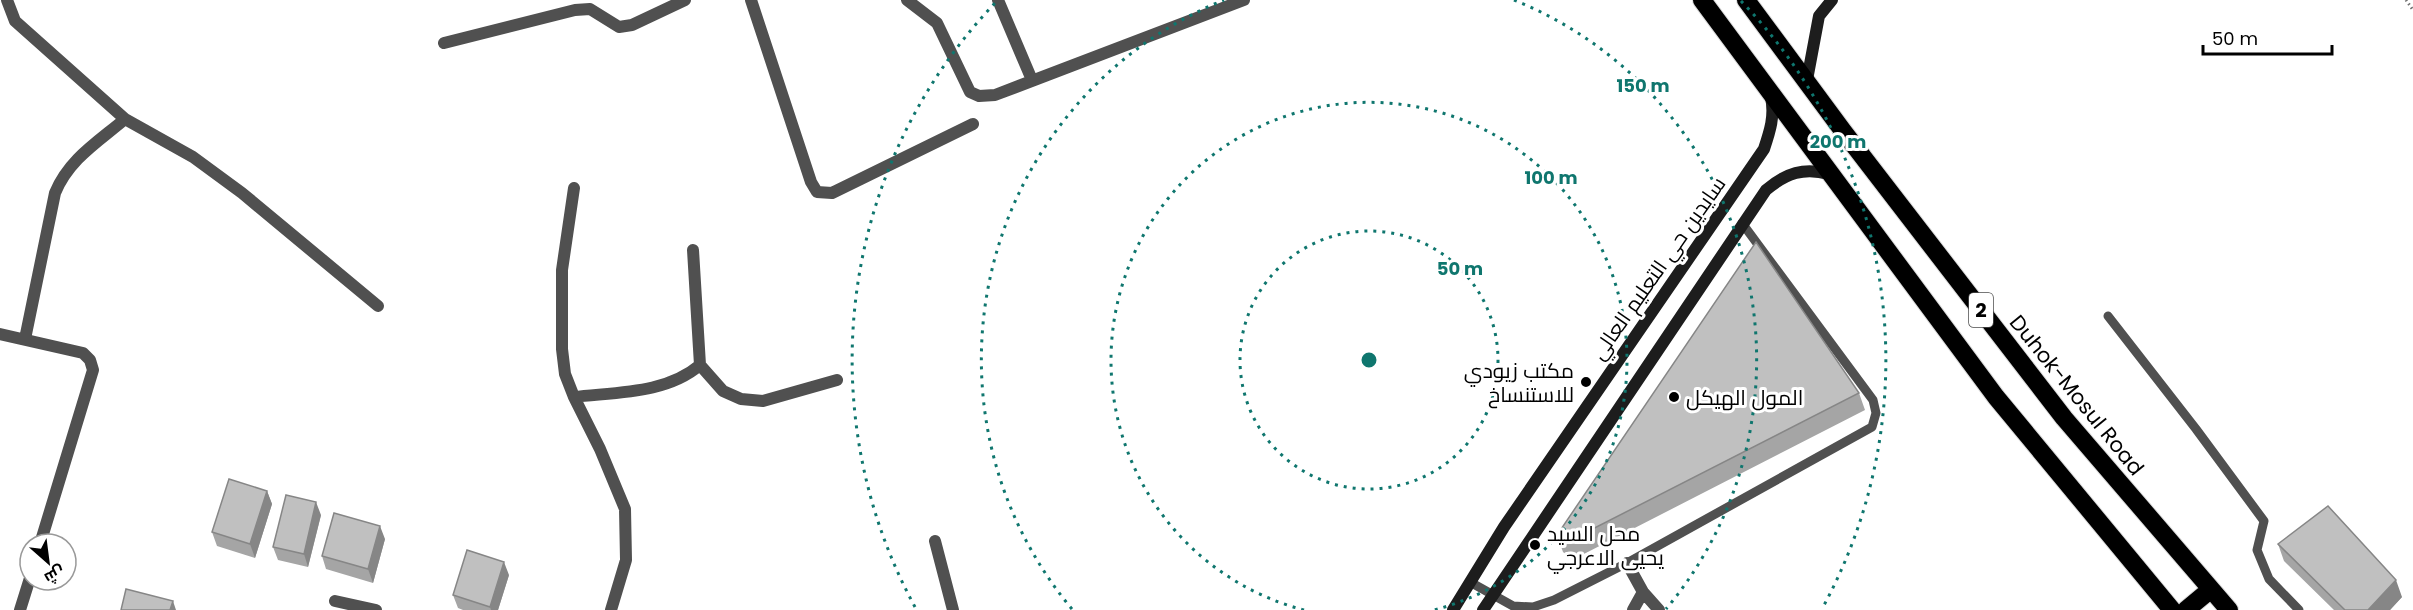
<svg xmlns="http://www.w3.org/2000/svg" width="2413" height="610" font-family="Poppins,Cairo,sans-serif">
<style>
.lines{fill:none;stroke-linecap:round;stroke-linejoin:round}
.highway-casing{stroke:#dbdbdb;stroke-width:20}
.path{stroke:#727272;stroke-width:3;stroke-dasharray:1.5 3;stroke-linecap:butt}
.lane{stroke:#505050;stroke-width:9}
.street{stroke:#505050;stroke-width:12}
.secondary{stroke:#1d1d1d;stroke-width:12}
.highway{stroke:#000;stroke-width:18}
.wall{fill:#a5a5a5}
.shaded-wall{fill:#868686}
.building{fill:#c0c0c0;stroke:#868686;stroke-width:1.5}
.ring{fill:none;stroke:#0f766e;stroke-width:3;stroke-dasharray:3 6}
.poi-dot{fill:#000;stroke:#fff;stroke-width:2}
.labels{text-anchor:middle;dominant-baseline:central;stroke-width:6;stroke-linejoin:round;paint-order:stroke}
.shield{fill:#fff;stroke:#4c4c4c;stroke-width:1.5}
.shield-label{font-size:20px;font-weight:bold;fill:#000}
.street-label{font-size:21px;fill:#000;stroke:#fff}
.poi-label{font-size:21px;fill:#000;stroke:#fff;text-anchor:start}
.centre{fill:#0f766e;stroke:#fff;stroke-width:3}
.ring-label{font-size:18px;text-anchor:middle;font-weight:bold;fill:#0f766e;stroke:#fff;stroke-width:6;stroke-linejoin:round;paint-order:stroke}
</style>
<rect width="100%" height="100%" fill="#fff"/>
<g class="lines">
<g class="highway-casing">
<path id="highway" d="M 1702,0 L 1996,397 L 2172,610
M 1746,0 L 1843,131 L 2064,418 L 2229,610
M 2186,610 L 2210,590"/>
</g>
<path class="path" d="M 2406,0 L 2413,10"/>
<path class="lane" d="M 2108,316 L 2196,429 L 2264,521 L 2257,550 L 2269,579 L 2299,610
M 1470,582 L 1513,606 L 1533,607 L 1554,600 L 1627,563 L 1872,427 L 1876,413 L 1873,400 L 1742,223"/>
<path class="street" d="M 7,0 L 15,21 L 125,119 L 193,157 L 242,193 L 378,306
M 751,0 L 811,182 L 817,192 L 832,193 L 973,124
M 907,0 L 937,23 L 970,92 L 979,96 L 995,95 L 1244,0
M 998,0 L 1032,80
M 444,43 L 575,10 L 590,9 L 619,27 L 632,25 L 685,0
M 574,188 L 562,270 L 562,349 L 565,374 L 574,397 L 600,449 L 625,509 L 626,560 L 611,610
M 693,250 L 700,365 L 723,391 L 741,399 L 763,401 L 837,380
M 0,334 L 83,353 L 90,360 L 93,370 L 40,544
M 25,339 L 55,193 C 69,159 98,142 125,119
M 574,397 C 616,392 666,394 700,365
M 935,541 L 953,610
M 1627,563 L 1643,592 L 1659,610
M 335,601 L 376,610
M 20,610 L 30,578
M 1633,610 L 1643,592"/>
<path class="secondary" d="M 1807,80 L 1819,16 L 1832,0
M 1453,610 L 1504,527 L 1764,149 C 1770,131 1775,116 1771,97
M 1483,610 L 1766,190 C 1786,173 1804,167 1829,174"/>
<use href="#highway" class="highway"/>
</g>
<path class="wall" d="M 1859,393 L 1865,410 L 1580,556 L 1570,558 L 1563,552 L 1557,535 Z
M 267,491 L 272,504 L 255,558 L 217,546 L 212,532 Z
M 321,515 L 308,567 L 278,560 L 273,547 Z
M 385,539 L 373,583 L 326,569 L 322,556 Z
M 2278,544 L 2402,597 L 2390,610 L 2334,610 L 2284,561 Z
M 509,575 L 498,610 L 463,610 L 458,608 L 453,595 Z"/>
<path class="shaded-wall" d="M 267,491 L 272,504 L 255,558 L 250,544 Z
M 316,502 L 321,515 L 308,567 L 304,554 Z
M 380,526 L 385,539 L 373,583 L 368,569 Z
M 504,562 L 509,575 L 498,610 L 491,610 L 490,607 Z
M 2396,580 L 2402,597 L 2390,610 L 2368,610 Z
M 173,601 L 176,610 L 170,610 Z"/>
<path class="building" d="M 1756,242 L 1859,393 L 1573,539 L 1564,541 L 1557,535 Z
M 229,479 L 267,491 L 250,544 L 212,532 Z
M 286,495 L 316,502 L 304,554 L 273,547 Z
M 2328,506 L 2396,580 L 2368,610 L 2345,610 L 2278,544 Z
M 334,513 L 380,526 L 368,569 L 322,556 Z
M 467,550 L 504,562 L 490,607 L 453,595 Z
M 126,589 L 173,601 L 170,610 L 121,610 Z"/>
<g class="ring">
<circle cx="1369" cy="360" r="129"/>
<path d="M1304 610A258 258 0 1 1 1434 610"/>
<path d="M1072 609A388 388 0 0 1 1224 0M1514 0A388 388 0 0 1 1666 609"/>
<path d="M915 607A517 517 0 0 1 997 1M1741 1A517 517 0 0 1 1823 607"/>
</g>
<g class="poi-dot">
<circle cx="1586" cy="382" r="6"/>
<circle cx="1674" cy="397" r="6"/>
<circle cx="1535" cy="545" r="6"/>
</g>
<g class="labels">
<rect class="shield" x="1969" y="293" width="24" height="34" rx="4.5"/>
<g class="shield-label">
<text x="1981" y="310">2</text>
</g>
<g class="street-label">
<text transform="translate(1658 268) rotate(-55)">سايدين حي التعليم العالي</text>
<text transform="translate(2077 395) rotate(51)">Duhok-Mosul Road</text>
</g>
<g class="poi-label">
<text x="1574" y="370" text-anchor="end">مكتب زيودي<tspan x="1574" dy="24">للاستنساخ</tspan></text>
<text x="1686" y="397">المول الهيكل</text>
<text x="1547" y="533">محل السيد<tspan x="1547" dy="24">يحيى الاعرجي</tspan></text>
</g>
</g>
<circle cx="1369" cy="360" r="9" class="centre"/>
<g class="ring-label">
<text x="1643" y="92">150 m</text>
<text x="1838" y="148">200 m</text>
<text x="1551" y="184">100 m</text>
<text x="1460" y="275">50 m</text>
</g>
<g transform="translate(48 562) rotate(152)"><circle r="28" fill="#ffffff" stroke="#999999" stroke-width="1.5"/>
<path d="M0-4.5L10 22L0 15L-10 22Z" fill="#000000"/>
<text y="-9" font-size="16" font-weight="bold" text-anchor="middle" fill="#000000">ش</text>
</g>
<path d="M2203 45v9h129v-9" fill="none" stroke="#000000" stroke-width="3"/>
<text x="2212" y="45" font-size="18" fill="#000000" stroke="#ffffff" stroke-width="4.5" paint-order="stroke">50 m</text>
</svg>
